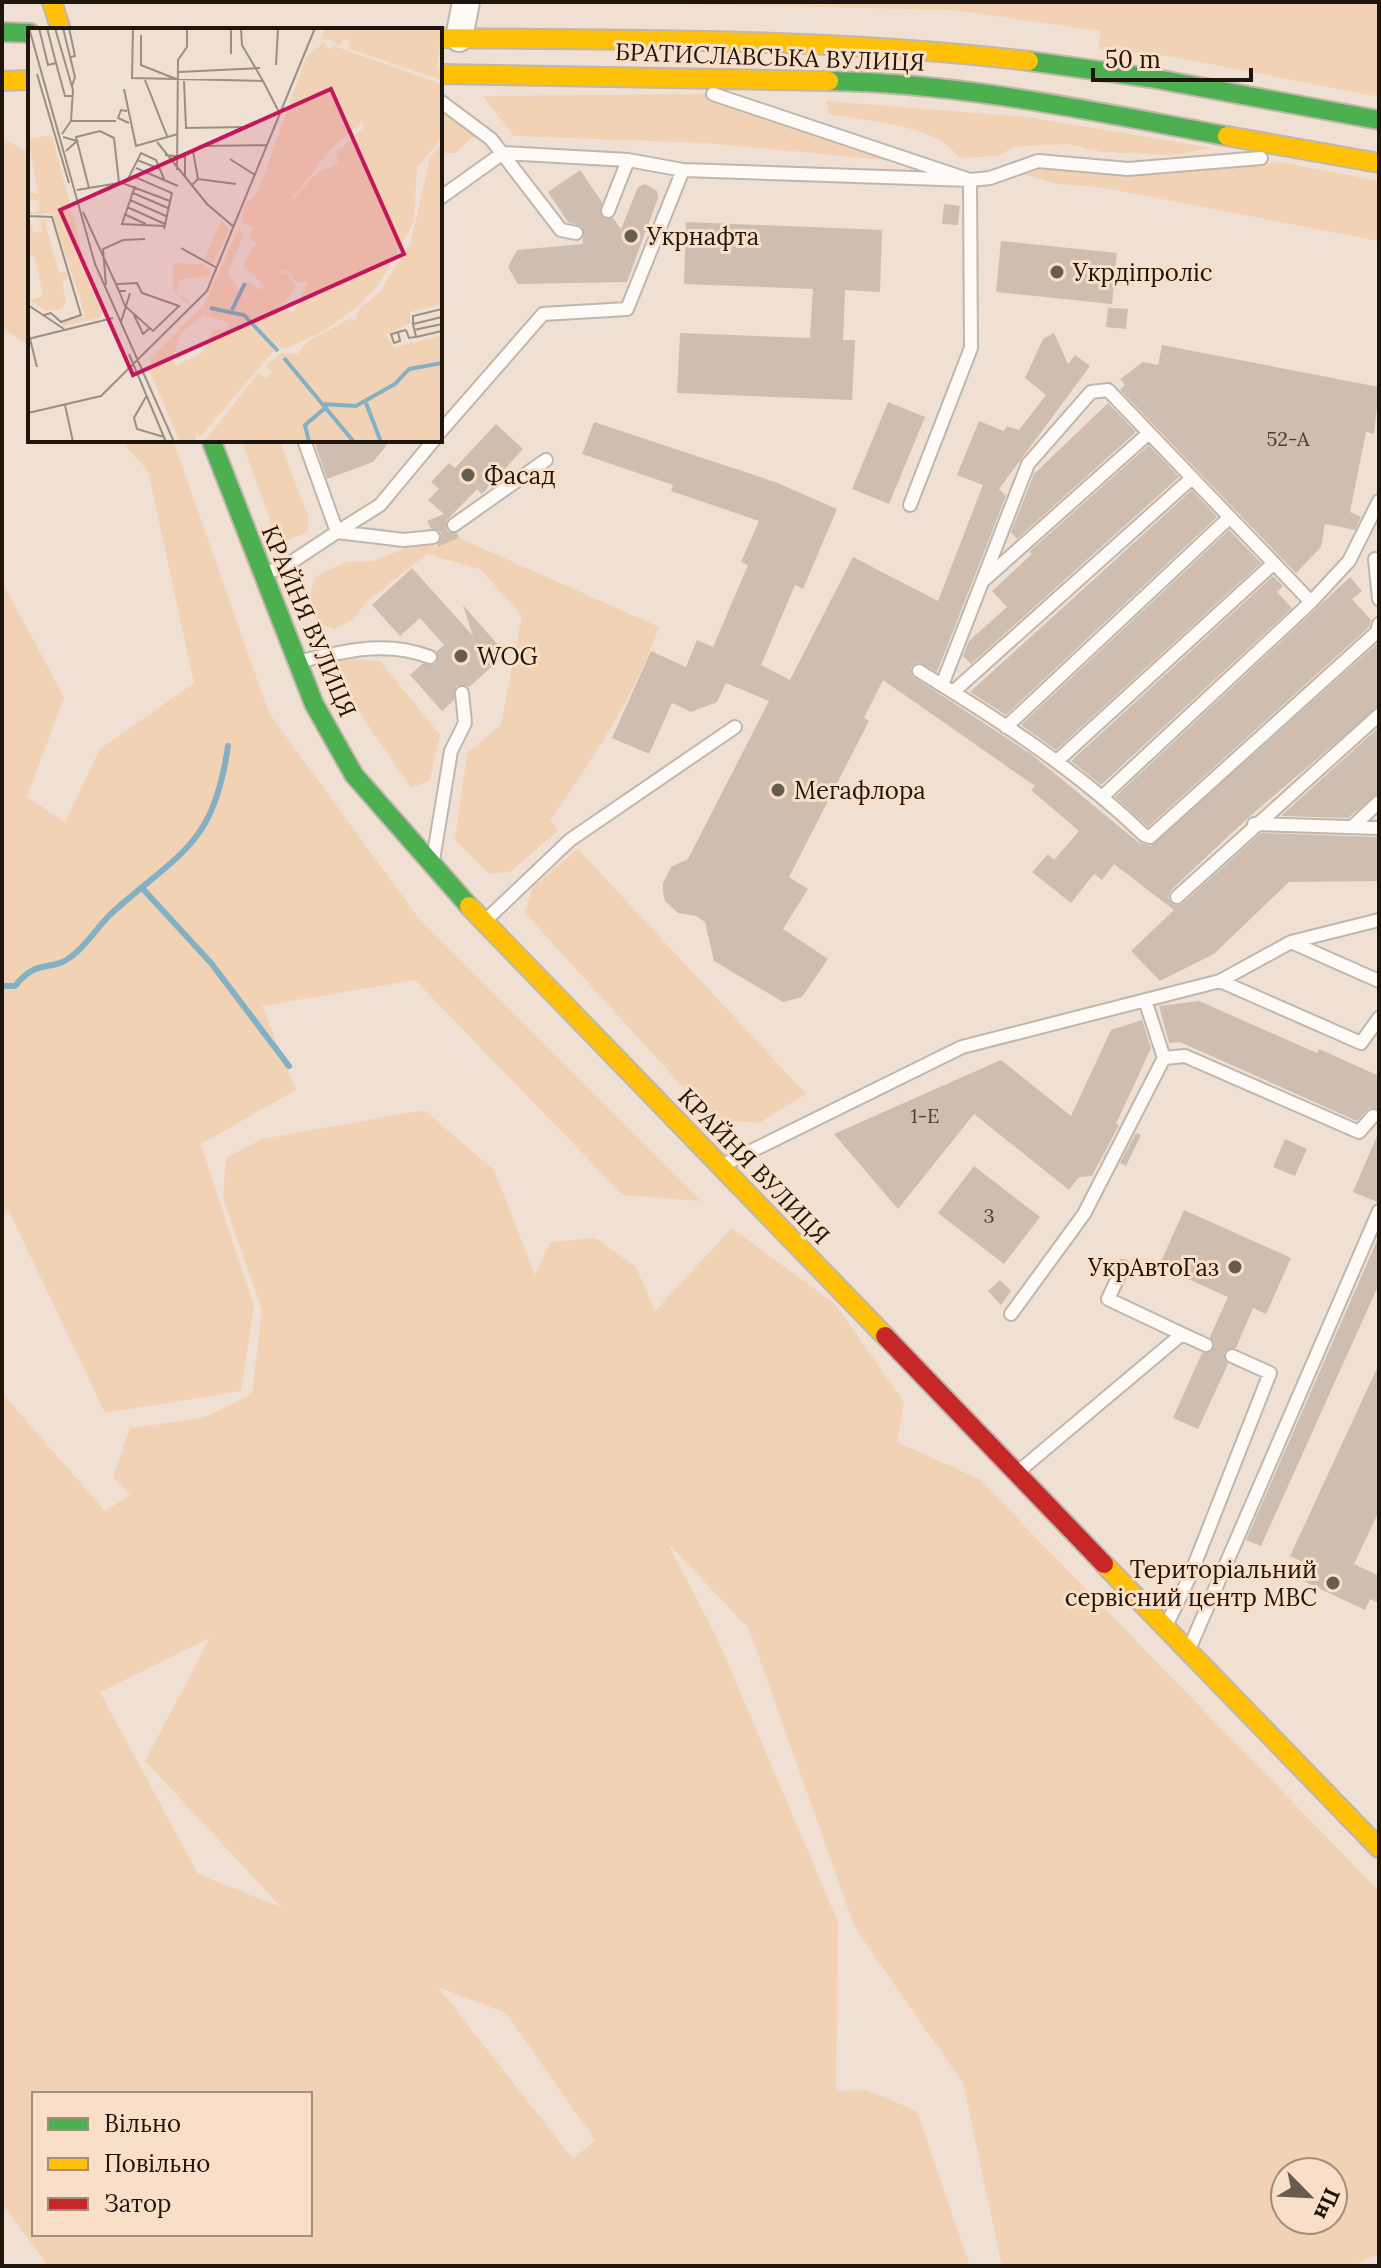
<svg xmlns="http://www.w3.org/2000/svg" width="1381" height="2268" font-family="Lora,serif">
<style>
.green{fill:#f2d2b5;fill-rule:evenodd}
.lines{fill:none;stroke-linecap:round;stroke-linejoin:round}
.stream{stroke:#83b0c3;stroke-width:6}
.building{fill:#cfbeb0}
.lane-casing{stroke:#c1b6ab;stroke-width:16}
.street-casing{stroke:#c1b6ab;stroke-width:30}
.fast-casing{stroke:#c1b6ab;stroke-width:22}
.slow-casing{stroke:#c1b6ab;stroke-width:22}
.jam-casing{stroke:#c1b6ab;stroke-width:22}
.lane{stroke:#fdfaf8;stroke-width:12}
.street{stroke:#fdfaf8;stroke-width:26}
.fast{stroke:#4caf50;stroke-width:18}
.slow{stroke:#ffc107;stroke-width:18}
.jam{stroke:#c62828;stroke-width:18}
.poi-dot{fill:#675c52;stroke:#fadfc8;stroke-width:3}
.labels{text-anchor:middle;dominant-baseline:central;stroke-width:6;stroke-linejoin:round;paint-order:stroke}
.number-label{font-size:20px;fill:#4a3f35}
.street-label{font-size:24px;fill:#1e150c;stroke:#fadfc8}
.poi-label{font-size:24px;fill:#1e150c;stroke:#fadfc8;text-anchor:start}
.inset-river{fill:none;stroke:#83b0c3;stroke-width:4}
.inset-road{fill:none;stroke:#9b8f83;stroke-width:2}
.view{fill:#c2185b;fill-opacity:0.15;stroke:#c2185b;stroke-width:4}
.inset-edge{fill:none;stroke:#1e150c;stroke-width:4}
</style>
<rect width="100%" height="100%" fill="#efe0d3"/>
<path class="green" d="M 590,2 L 1379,2 L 1379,97 L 1174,57 L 1099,49 L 1100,31 L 954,10 Z
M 703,94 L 896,161 L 706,143 L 514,136 L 483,96 Z
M 826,101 L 1027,117 L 1213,148 L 1173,155 L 1102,152 L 1068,144 L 1013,147 L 998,156 L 959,158 C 940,125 865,121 829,114 Z
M 440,109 L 445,109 L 483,137 L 471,138 L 456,153 L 440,153 Z
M 2,139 L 30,152 L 30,346 L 2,328 Z
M 1280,162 L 1379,181 L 1379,241 L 1099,187 L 1057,184 L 1019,173 C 1053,158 1088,171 1124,172 C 1175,174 1228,166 1280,162 Z
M 120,440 L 173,440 L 269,713 L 417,916 L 702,1201 L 623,1195 L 415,980 L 262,1006 L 296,1090 L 201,1144 L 254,1307 L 241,1391 L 105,1413 L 8,1209 L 2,1217 L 2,582 L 64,697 L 27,797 L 65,822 L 100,749 L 194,683 L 148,471 Z
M 241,440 L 279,440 L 308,516 L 308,532 L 279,544 Z
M 459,538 L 659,627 C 636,695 591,761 550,821 L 559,830 L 510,872 L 489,874 L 455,840 L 467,753 L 501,725 L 522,616 L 480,569 L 427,554 L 367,601 L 354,619 L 334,629 L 318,623 L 308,603 L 315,577 L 346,562 L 373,561 L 422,542 L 437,547 Z
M 341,659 L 380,661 L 440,735 L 429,781 L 411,788 L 331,671 Z
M 578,849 L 806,1094 L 759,1123 L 712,1119 L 525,913 L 533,887 Z
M 424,1110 L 494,1170 L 535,1275 L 550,1242 L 596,1238 L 636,1267 L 655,1311 L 732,1228 L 835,1304 L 904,1402 L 897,1442 L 979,1479 L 1379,1891 L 1379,2254 L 1352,2266 L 1002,2266 L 963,2083 L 855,1928 L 749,1629 L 667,1542 L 719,1642 L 838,1922 L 836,2091 L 866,2090 L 917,2111 L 970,2266 L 48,2266 L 2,2203 L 2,1393 L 105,1511 L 130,1495 L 113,1477 L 130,1428 L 203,1418 L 252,1394 L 262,1310 L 223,1198 L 226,1158 L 262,1139 ZM 210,1638 L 145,1761 L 282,1908 L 198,1874 L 100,1692 ZM 438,1987 L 506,2013 L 595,2140 L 573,2159 ZM 34,2094 L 310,2094 L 310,2234 L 34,2234 ZM 1285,2172 L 1333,2172 L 1333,2220 L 1285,2220 Z"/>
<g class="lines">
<path class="stream" d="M 143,889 L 211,963 L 289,1066
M 2,986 L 15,986 C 38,957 51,973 72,956 C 88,944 99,924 114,911 C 182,851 214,844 228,746"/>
</g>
<path class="building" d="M 580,170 L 602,202 L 601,216 L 613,218 L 621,229 L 638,187 L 645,184 L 657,191 L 658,198 L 627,282 L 518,284 L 508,267 L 517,250 L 583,244 L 582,227 L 568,222 L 548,192 Z
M 944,204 L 960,206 L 958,225 L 942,224 Z
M 686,222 L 882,230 L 880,292 L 845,290 L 843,340 L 855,340 L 852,400 L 677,393 L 680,333 L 810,338 L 813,289 L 684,284 Z
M 1001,241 L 1117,253 L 1112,304 L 996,292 Z
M 1108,308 L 1128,309 L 1126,329 L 1106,327 Z
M 1054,333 L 1068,364 L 1075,355 L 1090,366 L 999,489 L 1006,496 L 937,672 L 918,662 L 911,667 L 912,676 L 1031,754 L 1138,842 L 1151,846 L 1379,642 L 1379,706 L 1249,817 L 1171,890 L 1168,898 L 1174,905 L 1182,904 L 1261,833 L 1379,837 L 1379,881 L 1289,882 L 1214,954 L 1160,981 L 1131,951 L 1174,910 L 1114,864 L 1102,880 L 1094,874 L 1071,903 L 1032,872 L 1048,854 L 1054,860 L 1079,831 L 1031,790 L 1035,786 L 883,680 L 864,718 L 869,721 L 789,877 L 808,889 L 783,929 L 828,959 L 802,997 L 783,1002 L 714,961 L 705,922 L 696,916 L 678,913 L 665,901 L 663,892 L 663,883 L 671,867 L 688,859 L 769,701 L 726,683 L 717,702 L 691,712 L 672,703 L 649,754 L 612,738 L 651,651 L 686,667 L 697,640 L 713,647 L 748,565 L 741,562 L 759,521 L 671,491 L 673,485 L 582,454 L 594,422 L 775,482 L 837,509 L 803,589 L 795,585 L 761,665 L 790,680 L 853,557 L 938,601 L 983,485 L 957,475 L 979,421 L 1004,431 L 1007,426 L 1019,430 L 1046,395 L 1025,378 L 1043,339 Z
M 1162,345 L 1379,387 L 1374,434 L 1366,432 L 1350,512 L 1361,517 L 1355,530 L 1325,524 L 1321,547 L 1296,573 L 1120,390 L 1125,385 L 1120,379 L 1143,362 L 1158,365 Z
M 888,402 L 925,417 L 889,504 L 852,489 Z
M 1108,403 L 1136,432 L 1017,539 L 1011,532 L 1034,474 Z
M 496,424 L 523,449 L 482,494 L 477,489 L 446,521 L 447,531 L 457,533 L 459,538 L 437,547 L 441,532 L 430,528 L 427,521 L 444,514 L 428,500 L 439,489 L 431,482 L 449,463 L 455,468 Z
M 314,440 L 391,440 L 373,462 L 327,479 Z
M 1149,445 L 1179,477 L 971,664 L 963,656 L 969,641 L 1007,607 L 992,591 L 1032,554 L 1029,552 Z
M 1192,490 L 1217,517 L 1006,715 L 970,692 Z
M 1229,530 L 1261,563 L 1056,750 L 1021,725 Z
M 412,568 L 473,636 L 463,605 L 506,654 L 469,687 L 456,686 L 454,700 L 442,711 L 410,675 L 422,664 L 435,664 L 437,651 L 444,645 L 420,618 L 400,636 L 372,605 Z
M 1273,576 L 1283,586 L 1277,592 L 1292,608 L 1101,785 L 1071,761 Z
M 1350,577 L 1362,591 L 1352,599 L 1371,620 L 1369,627 L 1148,827 L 1115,797 Z
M 1379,727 L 1379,793 L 1348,818 L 1281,816 Z
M 1199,1001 L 1317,1053 L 1319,1049 L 1379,1076 L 1379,1109 L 1369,1108 L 1357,1121 L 1180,1042 L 1169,1043 L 1159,1006 Z
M 1142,1020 L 1151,1048 L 1116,1124 L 1119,1125 L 1092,1176 L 1079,1177 L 1069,1190 L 974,1114 L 898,1209 L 834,1134 L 1001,1060 L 1071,1116 L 1111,1030 Z
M 1379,1131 L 1379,1202 L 1377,1202 L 1353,1192 Z
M 1136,1133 L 1141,1135 L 1126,1166 L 1120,1163 Z
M 1285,1139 L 1307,1149 L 1295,1176 L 1273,1167 Z
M 974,1166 L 1040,1217 L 1004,1264 L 938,1213 Z
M 1184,1210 L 1291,1258 L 1266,1314 L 1253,1308 L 1236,1348 L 1224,1352 L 1228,1364 L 1198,1429 L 1173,1418 L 1202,1353 L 1214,1348 L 1210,1337 L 1228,1297 L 1159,1266 Z
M 1379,1236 L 1379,1284 L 1261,1546 L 1246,1540 Z
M 1000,1280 L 1011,1291 L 1001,1305 L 988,1291 Z
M 1379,1364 L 1379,1511 L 1354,1564 L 1379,1576 L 1379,1603 L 1370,1599 L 1365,1610 L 1297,1578 L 1305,1563 L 1290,1556 Z"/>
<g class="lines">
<g class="lane-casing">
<path id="lane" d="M 713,94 L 970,180 L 971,348 L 910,505
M 440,101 L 491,139 L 561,230 L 576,233
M 440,198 L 503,153 L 628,160
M 608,211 L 628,160 L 683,170 L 970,180 L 990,178 L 1038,161 L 1128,169 L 1261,158
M 440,432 L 543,314 L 627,309 L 683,170
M 304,440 L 337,532 L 380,505 L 434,440
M 454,525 L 546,460
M 1375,559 L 1379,599
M 264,573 L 284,567 L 337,532 L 404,540 L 433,537
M 984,580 L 1149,433
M 301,661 C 346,651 385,640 430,657
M 919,671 C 999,720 1077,770 1144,835 L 1150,837 L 1377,632 L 1379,624
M 942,685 L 1028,464 L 1091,392 L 1108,390 L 1311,602
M 953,692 L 1192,478
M 1006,727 L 1230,517
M 1057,761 L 1274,563
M 1103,796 L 1311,602 L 1349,561 L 1379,501
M 1254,824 L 1379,828
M 1352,827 L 1379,802
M 433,860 L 451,751 L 465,723 L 462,693
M 1177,897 L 1379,715
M 487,919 L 570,840 L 735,727
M 1291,942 L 1379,981
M 1220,981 L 1361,1043 L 1379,1018
M 1164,1058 L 1185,1056 L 1359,1132 L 1373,1116
M 723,1165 L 962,1047 L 1220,981 L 1291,942 L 1379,920
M 1123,1267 L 1108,1299 L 1182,1334
M 1011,1314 L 1084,1214 L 1164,1058 L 1145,1000
M 1018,1472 L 1182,1334 L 1206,1345
M 1167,1624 L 1190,1576 L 1270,1373 L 1232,1356
M 1190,1647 L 1379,1211"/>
</g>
<g class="street-casing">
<path id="street" d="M 459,38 L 466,2"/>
</g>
<g class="fast-casing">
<path id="fast" d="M 2,32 L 30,33
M 1029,61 L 1151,78 L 1379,120
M 829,81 C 963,83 1096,112 1227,136
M 211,440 L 314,704 L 354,775 L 469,906"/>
</g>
<g class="slow-casing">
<path id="slow" d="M 52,2 L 61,30
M 440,38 C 636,40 834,38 1029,61
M 440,74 L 829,81
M 2,81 L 30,80
M 1227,136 L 1379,163
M 469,906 L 885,1336
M 1104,1564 L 1379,1848"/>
</g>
<g class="jam-casing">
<path id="jam" d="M 885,1336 L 1104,1564"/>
</g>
<use href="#lane" class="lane"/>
<use href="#street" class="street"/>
<use href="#fast" class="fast"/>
<use href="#slow" class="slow"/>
<use href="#jam" class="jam"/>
</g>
<g class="poi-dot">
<circle cx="631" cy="236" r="8"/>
<circle cx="1057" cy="272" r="8"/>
<circle cx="468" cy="475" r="8"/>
<circle cx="461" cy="656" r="8"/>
<circle cx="778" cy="790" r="8"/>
<circle cx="1235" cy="1267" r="8"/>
<circle cx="1333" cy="1583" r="8"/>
</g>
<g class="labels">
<g class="number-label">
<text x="1288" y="438">52-А</text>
<text x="925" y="1115">1-Е</text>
<text x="989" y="1215">3</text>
</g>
<g class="street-label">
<text transform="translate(770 57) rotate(2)">БРАТИСЛАВСЬКА ВУЛИЦЯ</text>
<text transform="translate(309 621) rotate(67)">КРАЙНЯ ВУЛИЦЯ</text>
<text transform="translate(754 1166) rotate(46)">КРАЙНЯ ВУЛИЦЯ</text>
</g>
<g class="poi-label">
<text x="647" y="236">Укрнафта</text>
<text x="1073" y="272">Укрдіпроліс</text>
<text x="484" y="475">Фасад</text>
<text x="477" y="656">WOG</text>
<text x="794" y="790">Мегафлора</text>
<text x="1219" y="1267" text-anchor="end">УкрАвтоГаз</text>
<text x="1317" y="1569" text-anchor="end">Територіальний<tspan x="1317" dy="28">сервісний центр МВС</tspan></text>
</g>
</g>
<g transform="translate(28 28)">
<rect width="414" height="414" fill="#efe0d3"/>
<path d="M 297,0 L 414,0 L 409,38 L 414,52 L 321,21 L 321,12 L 314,11 L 312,18 L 302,11 L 292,12 ZM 296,14 L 300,21 L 306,18 L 414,56 L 414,110 L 389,139 L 386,193 L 352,255 L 330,278 L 299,301 L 257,321 L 249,319 L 172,409 L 168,405 L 167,414 L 152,414 L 122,344 L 123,329 L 176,277 L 211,199 L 215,209 L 200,245 L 211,262 L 220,253 L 231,262 L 236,258 L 215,237 L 228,215 L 221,210 L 226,199 L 213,194 L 216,178 L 230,163 L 278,30 ZM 334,94 L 336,99 L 308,125 L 310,136 L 290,144 L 255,182 L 303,121 ZM 258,242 L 269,255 L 280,254 L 266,284 L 250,281 L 268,259 L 259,244 L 248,246 ZM 176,287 L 200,295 L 199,301 L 185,302 L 172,326 L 149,337 L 144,331 L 154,304 ZM 24,107 L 56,232 L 74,276 L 74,289 L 36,298 L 33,295 L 57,288 L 52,271 L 24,186 L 0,186 L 0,180 L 5,185 L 11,182 L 12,173 L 0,171 L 0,164 L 10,166 L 0,111 ZM 414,116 L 414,276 L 382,284 L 383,295 L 358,306 L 366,320 L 414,307 L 414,414 L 176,414 L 231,344 L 239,351 L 244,344 L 238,338 L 253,325 L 269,326 L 280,313 L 323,290 L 328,292 L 330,282 L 351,265 L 383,214 L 402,129 ZM 0,190 L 6,205 L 14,203 L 12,192 L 24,192 L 17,194 L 31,245 L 38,243 L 40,250 L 34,254 L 38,274 L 34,281 L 19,283 L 1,272 L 15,268 L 7,230 L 0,225 ZM 193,192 L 201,202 L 186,235 L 176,233 ZM 145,235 L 175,236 L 183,242 L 181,248 L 151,252 L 149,266 L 162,273 L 161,278 L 145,263 Z" fill="#f2d2b5" fill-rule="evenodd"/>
<path class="inset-river" d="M 182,280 L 216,287 L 250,323M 204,282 L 217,255M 256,330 L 326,414M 338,375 L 353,414M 294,376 L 328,378 L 367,356 L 381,341 L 414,335M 281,414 L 277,397 L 296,381"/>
<path class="inset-road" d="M 1,0 L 67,236 L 146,414M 11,0 L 20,37 L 28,35 L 37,68 L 44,68M 19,0 L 28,35M 27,0 L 45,62 L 43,93M 35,0 L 47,49 L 44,58M 41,0 L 47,28 L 43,29M 105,0 L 104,50 L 235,53 L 252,86M 203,0 L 203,26M 213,0 L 214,17 L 235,53M 113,7 L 113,37 L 148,51M 248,37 L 250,0M 151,44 L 232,40M 9,46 L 41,155M 117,52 L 139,108M 156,53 L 158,100 L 218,99M 96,61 L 108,118 L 150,106M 99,83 L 93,82 L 90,90 L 101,95M 34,106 L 43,93 L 88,93M 35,109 L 49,113 L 38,123M 129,114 L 179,176 L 206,199M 171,118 L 239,117M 165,123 L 170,151M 137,127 L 157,129 L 157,148M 202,131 L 227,147M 109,132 L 132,141M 108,140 L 150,158M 149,142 L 150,32 L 159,19 L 159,0M 99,153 L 107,149 L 144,165 L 136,201M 99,153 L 113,125 L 128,132 L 137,153M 94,155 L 142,173M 164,157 L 170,151 L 208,156M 107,158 L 94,196 L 137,198M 49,162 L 91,155 L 86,110 L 72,103 L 48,109 L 61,160M 105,165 L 140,180M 102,172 L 138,188M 99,179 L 137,196M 55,184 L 91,263 L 98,263M 96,186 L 118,196M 0,188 L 24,189 L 53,287 L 33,294 L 23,285 L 16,287M 153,220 L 189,240M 89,256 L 109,255 L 114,265 L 151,278 L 125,303 L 97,278 L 91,263M 78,257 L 75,221 L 95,212 L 117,211M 0,277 L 36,301M 106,287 L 115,306 L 122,300M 93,294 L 102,265M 385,296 L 385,288 L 414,281M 378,302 L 381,310 L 388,309 L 385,296 L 414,289M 386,302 L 414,296M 370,304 L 372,313 L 366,315 L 363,306 L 364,306 L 370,304 L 378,302M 388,309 L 414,303M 0,311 L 85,290M 2,311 L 9,339M 101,326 L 138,414M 119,367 L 106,390 L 109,401 L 136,409M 37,377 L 45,414M 0,385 L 73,368 L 179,263 L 287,0"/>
<path class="view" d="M 303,61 L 376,226 L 105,347 L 32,182 Z"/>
<rect width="414" height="414" class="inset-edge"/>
</g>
<rect width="1381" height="2268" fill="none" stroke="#1e150c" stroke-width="8"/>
<rect x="32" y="2092" width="280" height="144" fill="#fadfc8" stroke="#a28e7d" stroke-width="2"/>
<rect x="48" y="2118" width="40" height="12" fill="#4caf50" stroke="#a28e7d" stroke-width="2"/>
<text x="104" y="2132" font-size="24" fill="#1e150c">Вільно</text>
<rect x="48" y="2158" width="40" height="12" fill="#ffc107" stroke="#a28e7d" stroke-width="2"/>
<text x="104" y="2172" font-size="24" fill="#1e150c">Повільно</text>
<rect x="48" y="2198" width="40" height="12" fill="#c62828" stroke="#a28e7d" stroke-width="2"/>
<text x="104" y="2212" font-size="24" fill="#1e150c">Затор</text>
<g transform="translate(1309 2196) rotate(114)"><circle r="38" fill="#fadfc8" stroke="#a28e7d" stroke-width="2"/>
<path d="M0-6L14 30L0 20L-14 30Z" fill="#675c52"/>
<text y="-12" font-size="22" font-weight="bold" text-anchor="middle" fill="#1e150c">Пн</text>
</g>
<path d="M1093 68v12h158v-12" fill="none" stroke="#1e150c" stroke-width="4"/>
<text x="1105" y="68" font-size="24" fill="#1e150c" stroke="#fadfc8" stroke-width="6" paint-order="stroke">50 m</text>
</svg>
